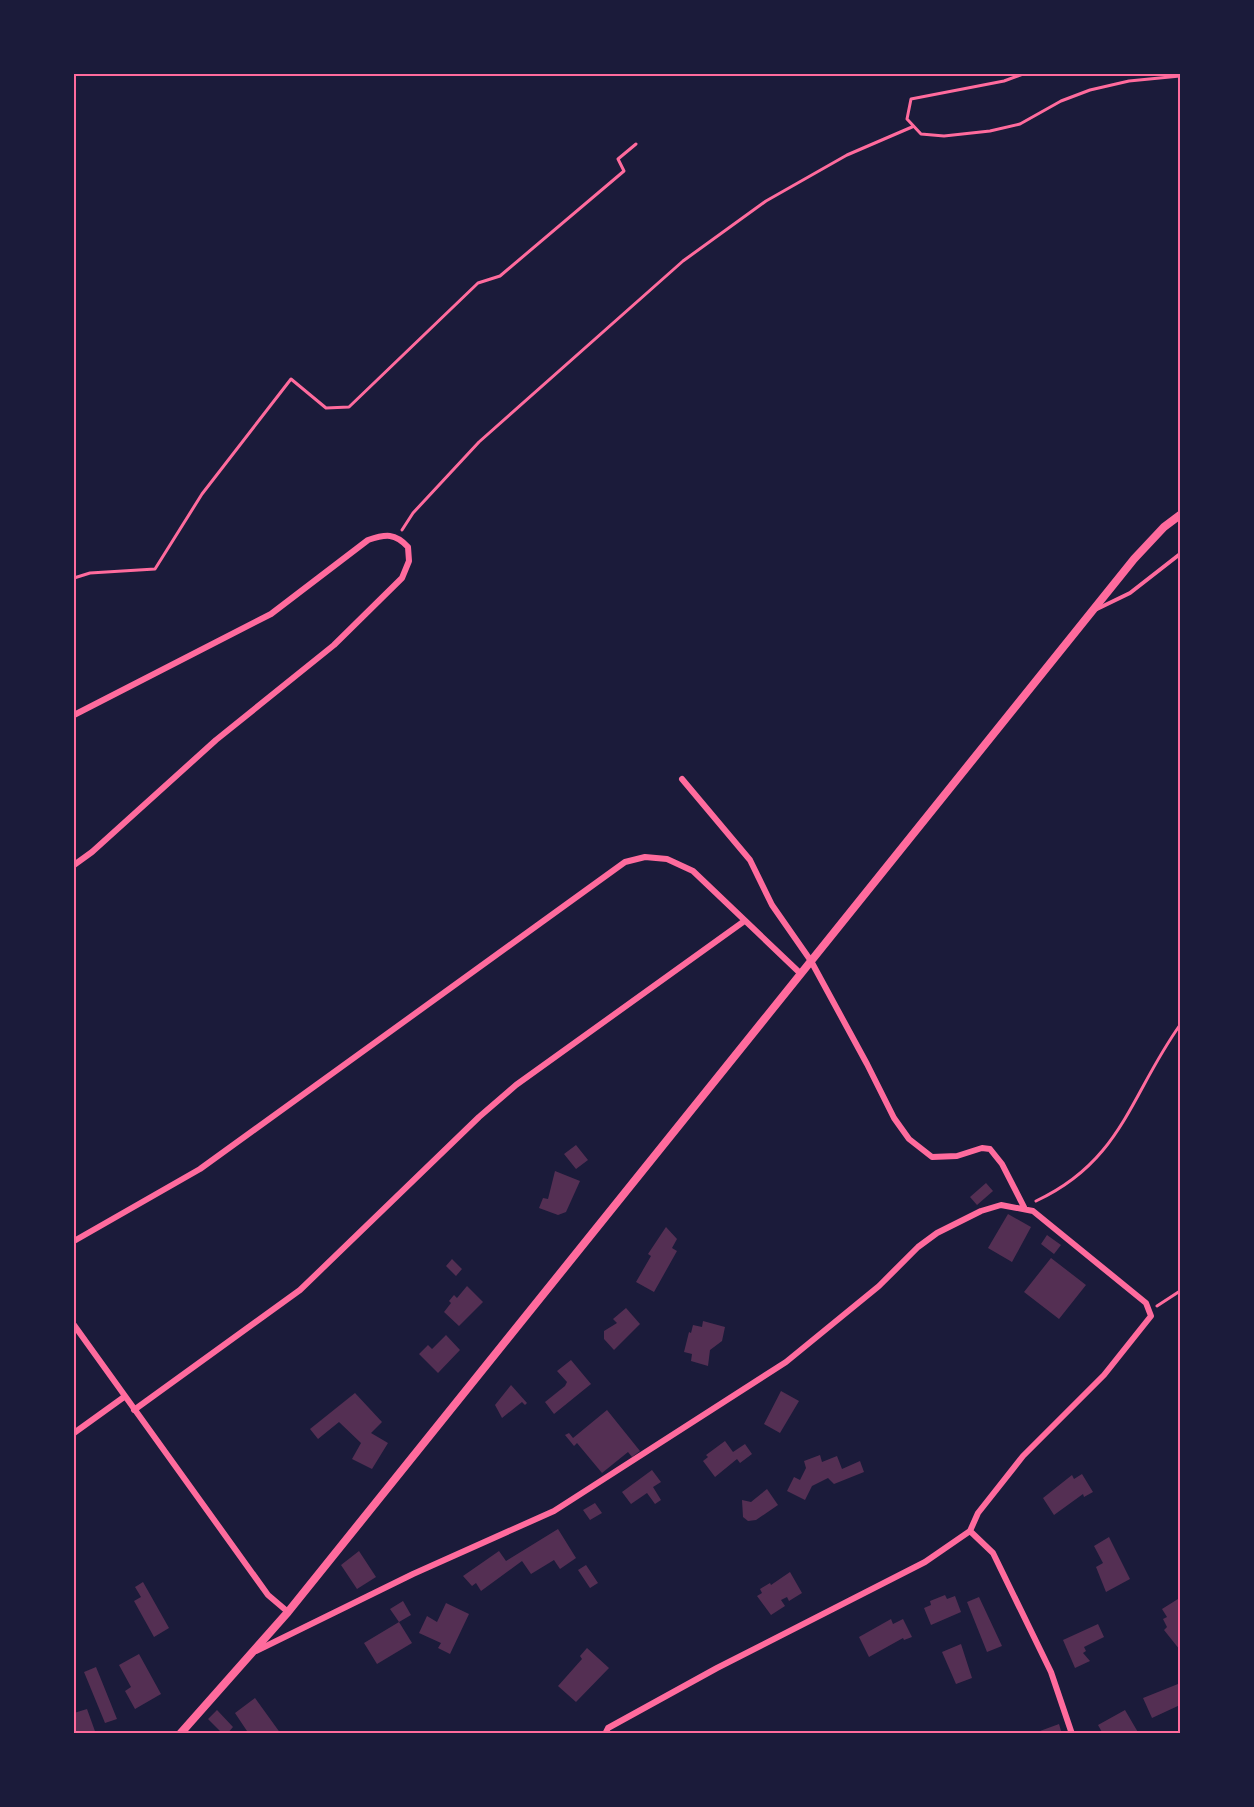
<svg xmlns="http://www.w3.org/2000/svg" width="1254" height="1807" font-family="Quicksand,sans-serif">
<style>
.building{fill:#542f53}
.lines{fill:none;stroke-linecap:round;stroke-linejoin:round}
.path{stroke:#ff6b9d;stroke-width:3}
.service{stroke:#ff6b9d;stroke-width:4}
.minor{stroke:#ff6b9d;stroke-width:6}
.tertiary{stroke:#ff6b9d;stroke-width:8}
.neatline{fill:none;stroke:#ff6b9d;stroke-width:2}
</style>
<rect width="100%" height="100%" fill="#1b1b3a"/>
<path class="building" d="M 576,1145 L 588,1160 L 576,1169 L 564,1154 Z
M 555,1171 L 580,1181 L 566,1212 L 558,1215 L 539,1208 L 543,1198 L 548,1199 Z
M 986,1183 L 993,1191 L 977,1205 L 970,1197 Z
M 1008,1214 L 1031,1227 L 1012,1262 L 988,1248 Z
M 666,1227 L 677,1239 L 672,1248 L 677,1251 L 654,1292 L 636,1282 L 651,1256 L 648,1254 Z
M 1047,1235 L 1061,1245 L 1054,1254 L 1041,1244 Z
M 1051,1258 L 1086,1285 L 1059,1319 L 1024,1292 Z
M 452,1259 L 462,1269 L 456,1276 L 446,1266 Z
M 467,1286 L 483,1302 L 459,1326 L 444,1312 L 451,1303 L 449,1301 L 454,1295 L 457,1298 Z
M 626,1308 L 640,1324 L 614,1350 L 604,1339 L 604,1331 L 617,1323 L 613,1319 Z
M 703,1321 L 725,1327 L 722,1341 L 710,1350 L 708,1366 L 691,1361 L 692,1354 L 684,1352 L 689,1332 L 691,1333 L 693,1325 L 702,1327 Z
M 446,1335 L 460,1350 L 438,1373 L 419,1354 L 428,1345 L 432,1349 Z
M 571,1360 L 591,1384 L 554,1414 L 545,1402 L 565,1386 L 567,1382 L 557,1371 Z
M 511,1385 L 527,1403 L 525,1405 L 522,1402 L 502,1418 L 495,1405 Z
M 781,1391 L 799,1401 L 780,1433 L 764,1424 Z
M 355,1393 L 382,1422 L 371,1433 L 388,1443 L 372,1469 L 352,1459 L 361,1443 L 339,1422 L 318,1439 L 310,1429 Z
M 607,1410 L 640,1451 L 632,1457 L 628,1452 L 602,1473 L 577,1443 L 574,1446 L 565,1435 L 569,1433 L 573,1438 Z
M 725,1441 L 733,1452 L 745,1444 L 752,1454 L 740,1463 L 737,1459 L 715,1477 L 703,1461 L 708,1457 L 706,1455 Z
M 820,1455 L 822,1462 L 837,1456 L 842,1469 L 860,1461 L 864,1472 L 834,1484 L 828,1478 L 812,1486 L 805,1500 L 787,1491 L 794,1477 L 800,1480 L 806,1468 L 804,1461 Z
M 652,1470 L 661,1482 L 653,1487 L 661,1500 L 655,1504 L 647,1493 L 631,1504 L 622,1492 Z
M 1082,1474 L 1093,1492 L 1084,1497 L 1083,1494 L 1054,1515 L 1043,1498 L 1072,1475 L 1074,1479 Z
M 767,1489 L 778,1505 L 756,1520 L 748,1521 L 743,1517 L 742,1500 L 751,1502 Z
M 595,1503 L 602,1513 L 590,1520 L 583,1510 Z
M 558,1529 L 576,1558 L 560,1569 L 554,1560 L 531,1574 L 522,1561 L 481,1591 L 476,1583 L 472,1586 L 463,1576 L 499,1551 L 506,1561 Z
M 1109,1537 L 1130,1579 L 1106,1592 L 1096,1567 L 1103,1563 L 1094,1546 Z
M 359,1551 L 376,1577 L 357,1589 L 341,1565 Z
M 586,1565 L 598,1583 L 590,1588 L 578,1570 Z
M 790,1572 L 802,1593 L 789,1601 L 787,1597 L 781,1600 L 785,1606 L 771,1615 L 757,1596 L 762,1593 L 760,1589 L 770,1583 L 771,1585 Z
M 143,1582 L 169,1628 L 154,1637 L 134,1601 L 141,1597 L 135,1587 Z
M 945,1595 L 947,1599 L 955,1596 L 961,1612 L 931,1625 L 924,1608 L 931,1605 L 930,1601 Z
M 979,1597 L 1002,1646 L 987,1652 L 967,1602 Z
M 1178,1599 L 1180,1602 L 1180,1650 L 1164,1630 L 1167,1627 L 1163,1619 L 1167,1617 L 1162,1609 Z
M 403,1601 L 411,1615 L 399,1622 L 390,1609 Z
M 446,1603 L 469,1614 L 450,1654 L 438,1648 L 441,1643 L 419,1633 L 427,1616 L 437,1622 Z
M 891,1619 L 893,1624 L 903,1619 L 912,1637 L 904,1640 L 903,1638 L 869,1657 L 859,1637 Z
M 399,1622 L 412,1643 L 377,1664 L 364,1643 Z
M 1098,1624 L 1104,1637 L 1084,1647 L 1086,1651 L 1083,1653 L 1090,1661 L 1075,1668 L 1063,1640 Z
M 961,1644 L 972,1678 L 956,1684 L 942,1652 Z
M 587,1648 L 609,1668 L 576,1702 L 558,1686 L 582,1659 L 580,1656 Z
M 139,1654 L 161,1694 L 135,1709 L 125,1691 L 131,1687 L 119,1665 Z
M 96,1667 L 117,1719 L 105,1723 L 84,1672 Z
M 1178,1684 L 1180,1705 L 1152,1718 L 1143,1698 Z
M 255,1698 L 281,1734 L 249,1734 L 235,1713 Z
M 87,1709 L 96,1734 L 74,1734 L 74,1713 Z
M 217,1710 L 233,1727 L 227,1734 L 223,1734 L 208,1719 Z
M 1125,1710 L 1139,1734 L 1103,1734 L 1098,1725 Z
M 1059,1724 L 1062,1734 L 1041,1734 L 1040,1731 Z"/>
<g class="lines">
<path class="path" d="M 1023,74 L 1004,81 L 911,99 L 907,119 L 921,134 L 944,136 L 990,131 L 1020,124 L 1061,101 L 1090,90 L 1129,81 L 1180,76
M 402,530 L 413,513 L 479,442 L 683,261 L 766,201 L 847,155 L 912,127
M 74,578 L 90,573 L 155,569 L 202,494 L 291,379 L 326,408 L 349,407 L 478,283 L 500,276 L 624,171 L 618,159 L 636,144
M 1036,1201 C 1122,1161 1130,1095 1180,1025
M 1157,1306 L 1180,1291"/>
<path class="service" d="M 1097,609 L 1130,593 L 1180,554"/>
<path class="minor" d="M 74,715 L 271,614 L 368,540 C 386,534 395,533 408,547 L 409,561 L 402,578 L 334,645 L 216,740 L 92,852 L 74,865
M 682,779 L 750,860 L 772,905 L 811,961 L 867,1064 L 894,1118 L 909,1139 L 932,1157 L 957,1156 L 982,1148 L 990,1149 L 1002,1164 L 1024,1207
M 74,1241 L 200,1169 L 625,862 L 645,857 L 667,859 L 693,871 L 801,974
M 74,1325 L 268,1595 L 288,1612
M 134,1410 L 300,1290 L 479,1117 L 516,1085 L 743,922
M 74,1433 L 124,1397
M 970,1531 L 993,1553 L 1051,1672 L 1072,1734
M 256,1651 L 413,1574 L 554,1511 L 786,1362 L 879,1286 L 918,1247 L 937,1233 L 981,1211 L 1001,1205 L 1033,1211 L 1146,1303 L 1151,1316 L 1104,1375 L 1023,1456 L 978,1513 L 970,1531 L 925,1562 L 717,1668 L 608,1728 L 605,1734"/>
<path class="tertiary" d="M 180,1734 L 288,1612 L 1134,559 L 1164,527 L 1180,515"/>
</g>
<rect width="1254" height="1807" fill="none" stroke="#1b1b3a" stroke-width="150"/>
<rect x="75" y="75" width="1104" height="1657" class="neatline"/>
</svg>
